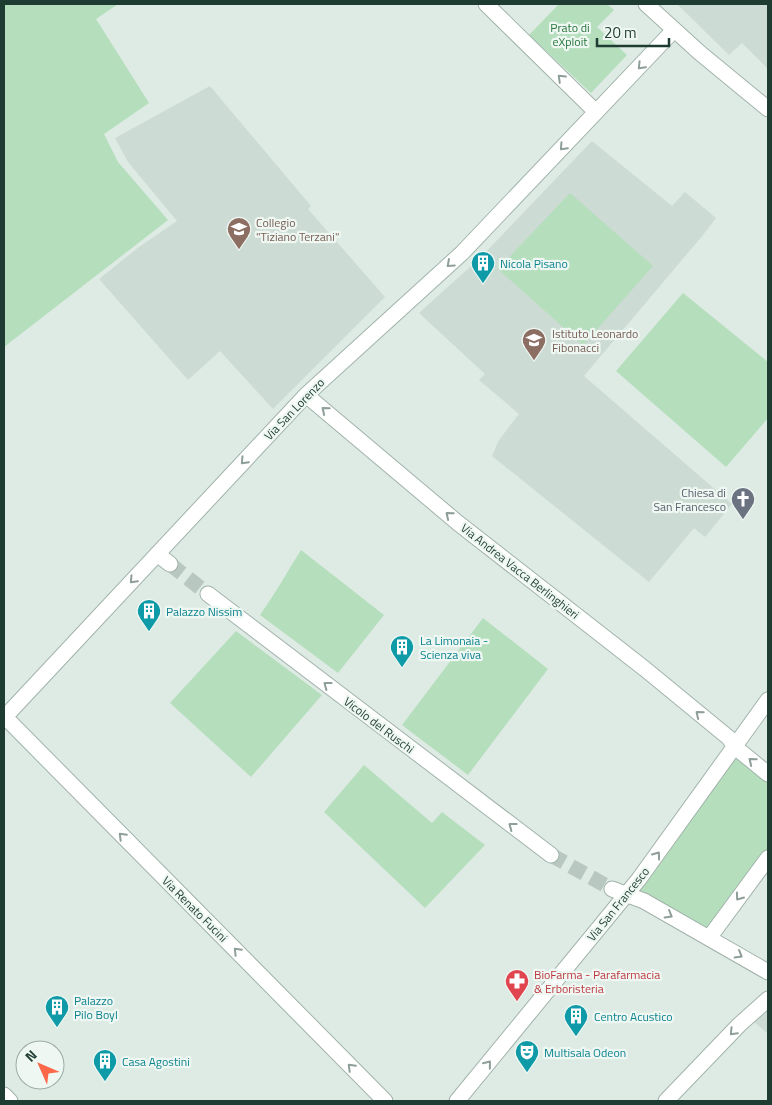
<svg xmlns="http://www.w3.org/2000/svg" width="772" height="1105" font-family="'Titillium Web',sans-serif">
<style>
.built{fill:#ccdbd3}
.green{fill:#b5debc}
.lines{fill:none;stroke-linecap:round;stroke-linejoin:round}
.minor-tunnel{stroke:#b8c8c0;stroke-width:15;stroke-dasharray:15 8;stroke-linecap:butt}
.minor-casing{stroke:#a1b3ab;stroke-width:17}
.tertiary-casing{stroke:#a1b3ab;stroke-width:17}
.minor{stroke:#fff;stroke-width:15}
.tertiary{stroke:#fff;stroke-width:15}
.oneway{stroke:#8e9e98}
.labels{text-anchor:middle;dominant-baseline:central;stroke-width:4.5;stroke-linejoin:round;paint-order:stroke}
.park-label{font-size:12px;fill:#26753d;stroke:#eef7f2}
.education-label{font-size:12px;fill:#785e54;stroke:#eef7f2;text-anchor:start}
.culture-label{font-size:12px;fill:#0d838f;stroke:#eef7f2;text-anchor:start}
.street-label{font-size:12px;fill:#1e3c31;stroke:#eef7f2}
.worship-label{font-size:12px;fill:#5b616d;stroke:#eef7f2;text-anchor:end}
.health-label{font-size:12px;fill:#be3a42;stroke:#eef7f2;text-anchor:start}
</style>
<rect width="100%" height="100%" fill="#deebe4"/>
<path class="built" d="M 677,4 L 768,4 L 768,69 L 742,43 L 729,55 Z
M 210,86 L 311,206 L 308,209 L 385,297 L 273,409 L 220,351 L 188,380 L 99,279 L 139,247 L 177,221 L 128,162 L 115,138 Z
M 592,141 L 672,206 L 685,192 L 716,218 L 703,235 L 584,376 L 732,504 L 705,537 L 694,528 L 649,582 L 492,456 L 499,440 L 519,414 L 479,380 L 485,374 L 419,313 L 480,258 Z
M 768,1006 L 768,1034 L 753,1021 Z"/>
<path class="green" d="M 4,4 L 118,4 L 96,19 L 149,103 L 104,134 L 118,162 L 168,220 L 4,347 Z
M 559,4 L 607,4 L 614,10 L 597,27 L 627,55 L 591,93 L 529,35 Z
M 570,193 L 653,266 L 583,345 L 498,269 Z
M 683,293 L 768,362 L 768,418 L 726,467 L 616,371 Z
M 301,550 L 384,615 L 338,673 L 260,615 C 275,594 287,572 301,550 Z
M 483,618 L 548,669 L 468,775 L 402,725 Z
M 236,631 L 322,695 L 251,777 L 170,703 Z
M 735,747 L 768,774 L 768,858 L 709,938 L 627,894 Z
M 364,765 L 432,823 L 442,812 L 485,845 L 425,908 L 324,812 Z"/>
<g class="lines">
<path class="minor-tunnel" d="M 170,564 L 208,594
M 551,855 L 612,889"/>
<g class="minor-casing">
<path id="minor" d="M 486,4 L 596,112
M 306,395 L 458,523 L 645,669 L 729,738 L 735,747 L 768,774
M 157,554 L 170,564
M 208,594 L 551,855
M 4,716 L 385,1101
M 4,718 L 306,395 L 462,253 L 674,30
M 612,889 L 644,901 L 768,972
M 709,938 L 768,858
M 4,1095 L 10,1101
M 457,1101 L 639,879 L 768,700
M 666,1101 L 739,1025 L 768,999"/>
</g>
<g class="tertiary-casing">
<path id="tertiary" d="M 646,4 L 700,53 L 768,109"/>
</g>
<use href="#minor" class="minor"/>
<use href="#tertiary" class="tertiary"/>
</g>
<defs><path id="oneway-chevron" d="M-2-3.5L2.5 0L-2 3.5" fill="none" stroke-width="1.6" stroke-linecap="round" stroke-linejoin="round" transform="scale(1.25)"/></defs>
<g class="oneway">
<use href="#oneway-chevron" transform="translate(641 66) rotate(134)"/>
<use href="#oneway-chevron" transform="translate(561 78) rotate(-136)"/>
<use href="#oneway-chevron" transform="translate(563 147) rotate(133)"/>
<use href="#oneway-chevron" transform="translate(450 264) rotate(138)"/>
<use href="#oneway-chevron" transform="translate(325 410) rotate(-140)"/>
<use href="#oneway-chevron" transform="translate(244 461) rotate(133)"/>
<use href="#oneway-chevron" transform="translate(449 515) rotate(-140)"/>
<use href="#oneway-chevron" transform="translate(133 580) rotate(133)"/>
<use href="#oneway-chevron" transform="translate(327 685) rotate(-143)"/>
<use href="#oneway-chevron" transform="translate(699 714) rotate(-140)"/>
<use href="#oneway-chevron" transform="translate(752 761) rotate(-141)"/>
<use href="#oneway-chevron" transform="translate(512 826) rotate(-143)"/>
<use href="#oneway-chevron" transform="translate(122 836) rotate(-135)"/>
<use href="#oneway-chevron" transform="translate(657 855) rotate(-54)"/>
<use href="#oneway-chevron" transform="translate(739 897) rotate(126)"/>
<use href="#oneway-chevron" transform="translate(669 915) rotate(30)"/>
<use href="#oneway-chevron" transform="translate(237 951) rotate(-135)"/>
<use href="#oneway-chevron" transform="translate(739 955) rotate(30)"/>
<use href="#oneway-chevron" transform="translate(733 1032) rotate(134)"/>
<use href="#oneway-chevron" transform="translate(488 1064) rotate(-51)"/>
<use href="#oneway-chevron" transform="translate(351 1067) rotate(-135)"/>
</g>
<defs>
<g id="school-pin" transform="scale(1.25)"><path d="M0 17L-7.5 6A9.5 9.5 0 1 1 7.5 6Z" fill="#8d6e63" stroke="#eef7f2"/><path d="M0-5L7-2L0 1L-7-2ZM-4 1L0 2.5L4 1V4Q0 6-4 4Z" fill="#fff"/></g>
<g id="building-pin" transform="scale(1.25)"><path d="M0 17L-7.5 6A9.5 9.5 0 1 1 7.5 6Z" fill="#0f9aa8" stroke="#eef7f2"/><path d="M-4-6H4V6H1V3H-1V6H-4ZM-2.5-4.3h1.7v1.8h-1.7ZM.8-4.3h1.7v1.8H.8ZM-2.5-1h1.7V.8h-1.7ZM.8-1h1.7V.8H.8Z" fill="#fff"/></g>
<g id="church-pin" transform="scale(1.25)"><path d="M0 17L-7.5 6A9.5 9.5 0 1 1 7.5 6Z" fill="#6b7280" stroke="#eef7f2"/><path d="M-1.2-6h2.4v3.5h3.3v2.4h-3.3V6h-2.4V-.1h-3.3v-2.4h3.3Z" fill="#fff"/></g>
<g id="pharmacy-pin" transform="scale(1.25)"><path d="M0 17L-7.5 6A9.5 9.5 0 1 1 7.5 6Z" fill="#e0444e" stroke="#eef7f2"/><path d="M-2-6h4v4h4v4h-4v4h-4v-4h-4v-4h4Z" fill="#fff"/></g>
<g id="theatre-pin" transform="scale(1.25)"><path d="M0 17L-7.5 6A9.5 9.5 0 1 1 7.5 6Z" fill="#0f9aa8" stroke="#eef7f2"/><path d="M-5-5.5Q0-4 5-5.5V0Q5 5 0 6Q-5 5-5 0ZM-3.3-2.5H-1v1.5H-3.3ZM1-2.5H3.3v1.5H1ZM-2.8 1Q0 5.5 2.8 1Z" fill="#fff"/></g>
</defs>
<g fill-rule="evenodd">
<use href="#school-pin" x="239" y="229"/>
<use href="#building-pin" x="483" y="263"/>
<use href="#school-pin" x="534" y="340"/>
<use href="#church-pin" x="743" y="499"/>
<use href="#building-pin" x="149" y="611"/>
<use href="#building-pin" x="402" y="647"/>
<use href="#pharmacy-pin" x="517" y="981"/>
<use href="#building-pin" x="57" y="1007"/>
<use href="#building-pin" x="576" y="1016"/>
<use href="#theatre-pin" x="527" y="1052"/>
<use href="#building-pin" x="105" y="1061"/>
</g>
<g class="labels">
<g class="park-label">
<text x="570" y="27">Prato di<tspan x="570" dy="14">eXploit</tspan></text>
</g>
<g class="education-label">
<text x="256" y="222">Collegio<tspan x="256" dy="14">"Tiziano Terzani"</tspan></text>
<text x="552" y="333">Istituto Leonardo<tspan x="552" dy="14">Fibonacci</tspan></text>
</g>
<g class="culture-label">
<text x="500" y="263">Nicola Pisano</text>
<text x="166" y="611">Palazzo Nissim</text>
<text x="420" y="640">La Limonaia -<tspan x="420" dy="14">Scienza viva</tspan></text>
<text x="74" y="1000">Palazzo<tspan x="74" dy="14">Pilo Boyl</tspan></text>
<text x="594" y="1016">Centro Acustico</text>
<text x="544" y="1052">Multisala Odeon</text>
<text x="122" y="1061">Casa Agostini</text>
</g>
<g class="street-label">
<text transform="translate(294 409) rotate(-46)">Via San Lorenzo</text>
<text transform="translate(520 571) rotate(38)">Via Andrea Vacca Berlinghieri</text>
<text transform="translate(379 725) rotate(37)">Vicolo del Ruschi</text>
<text transform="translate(618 904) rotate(-51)">Via San Francesco</text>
<text transform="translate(195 909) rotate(45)">Via Renato Fucini</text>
</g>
<g class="worship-label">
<text x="726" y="492">Chiesa di<tspan x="726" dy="14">San Francesco</tspan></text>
</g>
<g class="health-label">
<text x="534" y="974">BioFarma - Parafarmacia<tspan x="534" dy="14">&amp; Erboristeria</tspan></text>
</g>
</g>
<rect width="772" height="1105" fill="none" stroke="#1e3c31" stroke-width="10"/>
<g transform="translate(40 1065) rotate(315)"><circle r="24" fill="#eef7f2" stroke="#9baca5"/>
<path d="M0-4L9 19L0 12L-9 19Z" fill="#fc674a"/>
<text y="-8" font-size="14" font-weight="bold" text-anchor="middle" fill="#1e3c31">N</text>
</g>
<path d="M597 38v8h72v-8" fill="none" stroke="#1e3c31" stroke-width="2.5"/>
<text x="604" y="38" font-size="15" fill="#1e3c31" stroke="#eef7f2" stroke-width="4" paint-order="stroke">20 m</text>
</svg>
